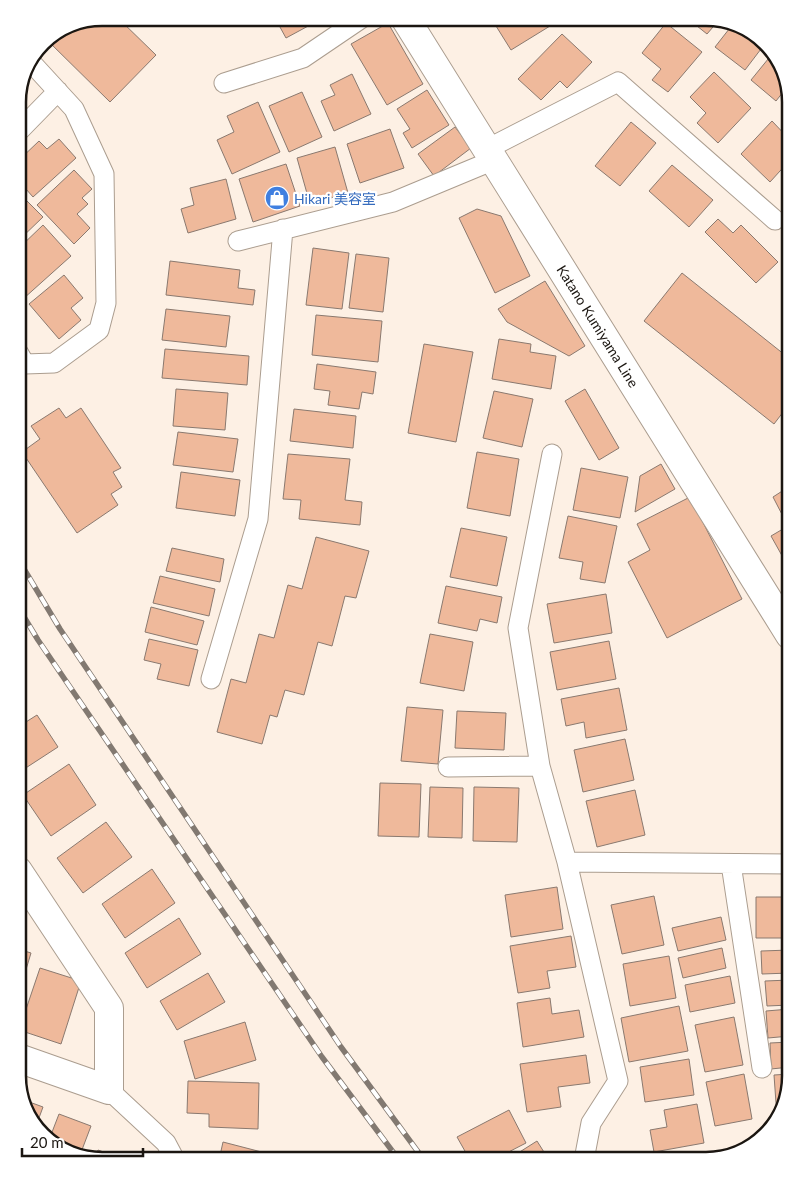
<svg xmlns="http://www.w3.org/2000/svg" width="808" height="1178" font-family="Lato,'Noto Sans JP',sans-serif">
<style>
.building{fill:#efb99b;stroke:#8a796f}
.lines{fill:none;stroke-linecap:round;stroke-linejoin:round}
.lane-casing{stroke:#ab9d8f;stroke-width:21}
.street-casing{stroke:#ab9d8f;stroke-width:30}
.secondary-casing{stroke:#ab9d8f;stroke-width:30}
.lane{stroke:#fff;stroke-width:19}
.street{stroke:#fff;stroke-width:28}
.secondary{stroke:#fff;stroke-width:28}
.rail-casing{stroke:#827971;stroke-width:5.5}
.rail{stroke:#fff;stroke-width:4;stroke-dasharray:11;stroke-linecap:butt}
.labels{text-anchor:middle;dominant-baseline:central;stroke-width:4.5;stroke-linejoin:round;paint-order:stroke}
.shop-label{font-size:14px;fill:#366cbe;stroke:#fff;text-anchor:start}
.street-label{font-size:14px;fill:#1b1611;stroke:#fff}
.rim{fill:none;stroke:#1b1611;stroke-width:2.5}
</style>
<rect width="100%" height="100%" fill="#fdf0e4"/>
<path class="building" d="M 102,18 L 118,18 L 156,55 L 110,102 L 46,39 Z
M 275,18 L 323,18 L 286,38 Z
M 491,18 L 563,18 L 511,50 Z
M 574,18 L 587,18 L 578,23 Z
M 695,18 L 711,18 L 719,20 L 707,34 L 692,22 Z
M 388,23 L 423,84 L 387,105 L 351,44 Z
M 666,23 L 702,52 L 668,92 L 652,80 L 661,69 L 642,53 Z
M 733,24 L 749,29 L 764,45 L 745,70 L 715,47 Z
M 562,34 L 592,62 L 567,88 L 560,81 L 541,100 L 518,79 Z
M 773,53 L 779,60 L 787,87 L 776,101 L 751,80 Z
M 714,72 L 751,108 L 718,143 L 697,123 L 706,113 L 690,97 Z
M 352,74 L 371,114 L 334,131 L 321,101 L 335,95 L 330,85 Z
M 427,90 L 449,125 L 412,148 L 403,133 L 410,129 L 397,109 Z
M 302,92 L 322,137 L 289,152 L 269,106 Z
M 258,102 L 280,152 L 232,174 L 217,140 L 234,132 L 227,116 Z
M 790,111 L 790,124 L 784,119 Z
M 772,121 L 790,140 L 790,160 L 770,182 L 741,154 Z
M 631,122 L 656,143 L 620,186 L 595,166 Z
M 455,127 L 471,148 L 434,176 L 418,154 Z
M 390,129 L 404,168 L 360,183 L 347,144 Z
M 59,139 L 76,158 L 33,197 L 18,180 L 18,161 L 39,141 L 47,149 Z
M 335,147 L 348,193 L 310,204 L 297,158 Z
M 286,164 L 300,206 L 253,222 L 239,179 Z
M 672,165 L 713,200 L 689,227 L 649,191 Z
M 74,170 L 92,189 L 82,198 L 88,204 L 77,214 L 90,228 L 74,244 L 37,205 Z
M 226,179 L 236,219 L 188,233 L 181,209 L 194,205 L 190,188 Z
M 790,188 L 790,203 L 783,195 Z
M 18,192 L 43,217 L 18,241 Z
M 477,209 L 501,216 L 530,276 L 495,293 L 459,218 Z
M 718,219 L 733,233 L 741,225 L 778,262 L 756,283 L 705,232 Z
M 43,225 L 71,256 L 23,299 L 18,293 L 18,274 L 25,267 L 18,259 L 18,249 Z
M 313,248 L 349,253 L 342,309 L 306,305 Z
M 356,254 L 389,258 L 383,312 L 349,308 Z
M 170,261 L 240,270 L 238,288 L 255,290 L 253,305 L 166,295 Z
M 682,273 L 790,359 L 790,403 L 774,424 L 644,321 Z
M 64,275 L 83,298 L 71,308 L 81,320 L 59,339 L 29,304 Z
M 545,281 L 585,346 L 569,356 L 507,322 L 498,309 Z
M 790,307 L 790,321 L 784,314 Z
M 166,309 L 230,316 L 226,347 L 162,340 Z
M 316,315 L 382,321 L 378,362 L 312,355 Z
M 499,339 L 531,344 L 530,352 L 556,356 L 551,389 L 492,379 Z
M 424,344 L 473,352 L 456,442 L 408,433 Z
M 165,349 L 249,356 L 247,385 L 162,378 Z
M 317,364 L 376,372 L 373,394 L 362,392 L 359,409 L 328,405 L 330,391 L 314,389 Z
M 176,389 L 228,393 L 225,430 L 173,426 Z
M 585,389 L 619,448 L 599,460 L 565,401 Z
M 494,391 L 533,399 L 522,447 L 483,438 Z
M 18,398 L 25,409 L 18,415 Z
M 59,408 L 66,418 L 81,408 L 121,468 L 113,472 L 122,487 L 111,494 L 118,505 L 77,533 L 22,452 L 40,439 L 31,426 Z
M 294,409 L 356,416 L 353,448 L 290,441 Z
M 178,432 L 238,439 L 233,472 L 173,465 Z
M 477,452 L 519,459 L 510,516 L 467,508 Z
M 288,454 L 350,459 L 345,500 L 362,502 L 360,525 L 299,519 L 301,500 L 283,499 Z
M 661,464 L 675,489 L 635,512 L 640,476 Z
M 581,468 L 628,477 L 620,518 L 573,510 Z
M 181,472 L 240,480 L 235,516 L 176,508 Z
M 790,486 L 790,570 L 771,536 L 788,526 L 773,497 Z
M 690,497 L 742,599 L 667,638 L 628,562 L 650,550 L 637,524 Z
M 568,516 L 617,526 L 605,583 L 580,579 L 583,562 L 559,558 Z
M 461,528 L 507,537 L 497,586 L 450,577 Z
M 316,537 L 369,551 L 356,598 L 345,596 L 332,646 L 318,642 L 304,695 L 285,690 L 277,717 L 270,715 L 262,744 L 217,732 L 231,679 L 246,683 L 259,634 L 274,638 L 288,585 L 302,589 Z
M 172,548 L 224,559 L 220,582 L 166,571 Z
M 160,576 L 215,589 L 209,616 L 153,603 Z
M 446,586 L 502,597 L 497,623 L 480,619 L 477,631 L 438,623 Z
M 606,594 L 612,633 L 554,643 L 547,604 Z
M 151,607 L 204,621 L 197,645 L 145,632 Z
M 430,634 L 473,642 L 464,691 L 420,683 Z
M 149,639 L 198,650 L 189,686 L 157,679 L 161,664 L 144,660 Z
M 609,641 L 616,679 L 557,690 L 550,652 Z
M 18,686 L 25,699 L 18,703 Z
M 619,688 L 627,730 L 586,738 L 584,722 L 566,726 L 561,699 Z
M 407,707 L 443,710 L 438,764 L 401,761 Z
M 457,711 L 506,713 L 504,750 L 455,748 Z
M 37,715 L 58,747 L 18,773 L 18,727 Z
M 625,739 L 634,780 L 583,792 L 574,750 Z
M 69,764 L 96,805 L 51,836 L 23,795 Z
M 380,783 L 421,784 L 419,837 L 378,836 Z
M 430,787 L 463,788 L 462,838 L 428,837 Z
M 474,787 L 519,788 L 517,842 L 473,841 Z
M 635,790 L 645,835 L 597,847 L 586,801 Z
M 106,822 L 132,857 L 83,893 L 57,858 Z
M 152,869 L 175,903 L 125,938 L 102,904 Z
M 557,887 L 563,929 L 511,937 L 505,895 Z
M 654,896 L 664,945 L 622,954 L 611,905 Z
M 756,897 L 783,897 L 782,938 L 756,938 Z
M 788,898 L 790,898 L 790,942 L 788,942 Z
M 721,917 L 726,940 L 678,951 L 672,928 Z
M 179,918 L 201,954 L 147,988 L 125,953 Z
M 571,936 L 576,967 L 547,971 L 550,988 L 518,993 L 510,946 Z
M 722,948 L 726,968 L 683,978 L 678,958 Z
M 18,949 L 31,953 L 18,996 Z
M 790,950 L 790,973 L 762,974 L 761,951 Z
M 669,956 L 676,998 L 630,1006 L 623,964 Z
M 40,968 L 81,981 L 61,1044 L 19,1030 Z
M 208,973 L 225,1002 L 177,1030 L 160,1001 Z
M 730,976 L 735,1003 L 690,1012 L 685,985 Z
M 790,980 L 790,1005 L 767,1006 L 765,981 Z
M 550,998 L 552,1014 L 579,1010 L 584,1037 L 523,1047 L 517,1003 Z
M 679,1006 L 688,1051 L 629,1062 L 621,1018 Z
M 790,1009 L 790,1036 L 768,1038 L 766,1011 Z
M 734,1017 L 743,1065 L 705,1072 L 695,1025 Z
M 245,1022 L 256,1060 L 195,1079 L 184,1041 Z
M 790,1042 L 790,1067 L 771,1069 L 770,1043 Z
M 586,1055 L 590,1083 L 558,1087 L 561,1107 L 527,1112 L 520,1064 Z
M 689,1059 L 694,1095 L 645,1102 L 640,1067 Z
M 744,1074 L 752,1119 L 715,1126 L 706,1082 Z
M 790,1074 L 780,1117 L 777,1117 L 774,1075 Z
M 188,1081 L 259,1083 L 258,1129 L 209,1127 L 209,1114 L 187,1113 Z
M 24,1100 L 43,1107 L 36,1126 L 29,1118 Z
M 697,1104 L 704,1143 L 654,1152 L 650,1130 L 667,1127 L 664,1110 Z
M 509,1110 L 526,1143 L 493,1160 L 470,1160 L 457,1137 Z
M 59,1114 L 91,1126 L 80,1155 L 55,1146 L 49,1140 Z
M 537,1141 L 549,1160 L 507,1160 Z
M 223,1142 L 277,1156 L 276,1160 L 219,1160 Z
M 751,1147 L 748,1149 L 721,1157 L 720,1151 Z
M 98,1150 L 126,1160 L 94,1160 Z
M 711,1155 L 711,1159 L 706,1160 L 672,1160 L 672,1159 Z"/>
<g class="lines">
<g class="lane-casing">
<path id="lane" d="M 224,83 L 303,58 L 362,18
M 18,132 L 58,91
M 487,149 L 618,82 L 775,220
M 238,241 L 393,202 L 494,160
M 18,352 L 25,364 L 54,363 L 99,330 L 106,303 L 104,174 L 74,109 L 29,60
M 552,454 L 518,628 L 540,766 L 567,862 L 618,1081 L 591,1123 L 584,1160
M 211,679 L 258,519 L 283,229
M 448,767 L 540,766
M 567,862 L 790,864
M 731,864 L 762,1068
M 109,1090 L 166,1143 L 175,1160"/>
</g>
<g class="street-casing">
<path id="street" d="M 18,1058 L 109,1090 L 109,1008 L 18,871"/>
</g>
<g class="secondary-casing">
<path id="secondary" d="M 405,18 L 790,635"/>
</g>
<use href="#lane" class="lane"/>
<use href="#street" class="street"/>
<use href="#secondary" class="secondary"/>
<g class="rail-casing">
<path id="rail" d="M 18,559 L 60,629 L 341,1047 L 424,1160
M 18,607 L 38,640 L 322,1057 L 399,1160"/>
</g>
<use href="#rail" class="rail"/>
</g>
<defs>
<g id="shop-disc" transform="scale(1.25)"><circle r="9.5" fill="#3f7fe0" stroke="#fff"/><path d="M-5-2.5h2.3a2.7 3.5 0 0 1 5.4 0H5L5.5 6h-11ZM-1.5-2.5h3a1.5 2.3 0 0 0-3 0Z" fill="#fff"/></g>
</defs>
<g fill-rule="evenodd">
<use href="#shop-disc" x="277" y="198"/>
</g>
<g class="labels">
<g class="shop-label">
<text x="294" y="198">Hikari 美容室</text>
</g>
<g class="street-label">
<text transform="translate(598 326) rotate(58)">Katano Kumiyama Line</text>
</g>
</g>
<path d="M0 0H808V1178H0ZM102 26H706A76 76 0 0 1 782 102V1076A76 76 0 0 1 706 1152H102A76 76 0 0 1 26 1076V102A76 76 0 0 1 102 26Z" fill="#fff" fill-rule="evenodd"/>
<path class="rim" d="M102 26H706A76 76 0 0 1 782 102V1076A76 76 0 0 1 706 1152H102A76 76 0 0 1 26 1076V102A76 76 0 0 1 102 26Z"/>
<path d="M22 1148v8h121v-8" fill="none" stroke="#1b1611" stroke-width="2.5"/>
<text x="30" y="1148" font-size="15" fill="#1b1611" stroke="#ffffff" stroke-width="4" paint-order="stroke">20 m</text>
</svg>
